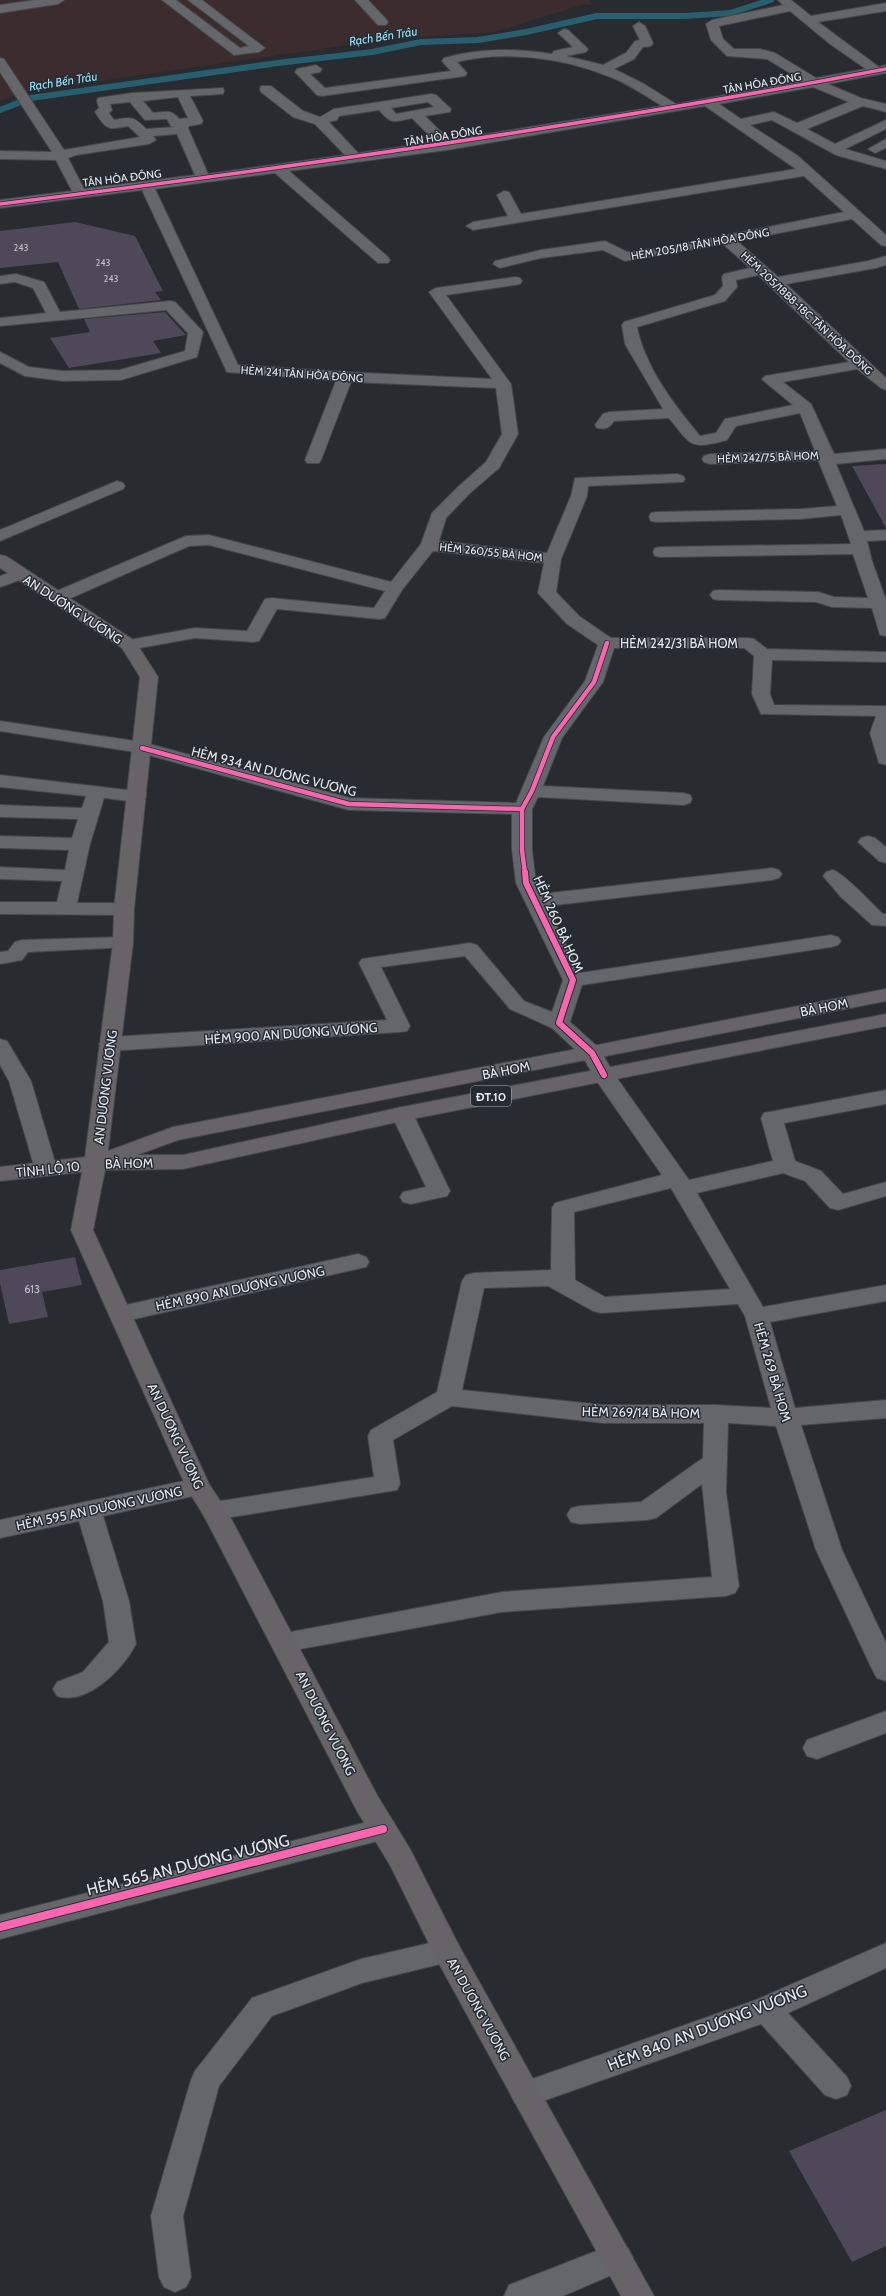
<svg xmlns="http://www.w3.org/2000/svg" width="886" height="2296" font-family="Cabin,sans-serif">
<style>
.industrial{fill:#3d2c2e}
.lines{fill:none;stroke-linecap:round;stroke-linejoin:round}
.stream{stroke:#295e6e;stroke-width:6}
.building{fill:#4e4958}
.minor-casing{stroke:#44474a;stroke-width:2}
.major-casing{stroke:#44474a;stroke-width:2}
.minor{fill:#64666a;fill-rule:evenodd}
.major{fill:#676467;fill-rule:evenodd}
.cycleway-far3-casing{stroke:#252b32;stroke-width:5}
.cycleway-far2-casing{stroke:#252b32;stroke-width:6}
.cycleway-far1-casing{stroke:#252b32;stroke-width:8}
.cycleway-casing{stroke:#252b32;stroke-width:10}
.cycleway-far3{stroke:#f766af;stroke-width:3.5}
.cycleway-far2{stroke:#f766af;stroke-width:4.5}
.cycleway-far1{stroke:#f766af;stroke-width:6}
.cycleway{stroke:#f766af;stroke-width:8}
.labels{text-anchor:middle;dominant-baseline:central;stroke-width:3;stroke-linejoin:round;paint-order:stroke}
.far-number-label{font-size:9px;fill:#bfc1c8}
.far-street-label{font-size:11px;fill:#e5e9ee;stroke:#252b32}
.number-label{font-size:11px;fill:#bfc1c8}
.far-water-label{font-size:12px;font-style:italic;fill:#96e3fb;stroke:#252b32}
.shield{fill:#252b32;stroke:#abb0b6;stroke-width:1}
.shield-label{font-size:12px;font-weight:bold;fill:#e5e9ee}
.street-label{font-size:13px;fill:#e5e9ee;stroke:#252b32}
.near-street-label{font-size:16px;fill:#e5e9ee;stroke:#252b32}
</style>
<rect width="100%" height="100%" fill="#282b2f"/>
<path class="industrial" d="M 0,0 L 588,0 L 594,5 L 582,5 L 494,32 L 384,40 L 24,92 L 0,101 Z"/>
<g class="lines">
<path class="stream" d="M 0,110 L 31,98 L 278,63 L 372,52 L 421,42 L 478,40 L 526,32 L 597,16 L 685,16 L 730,13 L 771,0"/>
</g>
<path class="building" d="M 75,222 L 135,236 L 163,291 L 155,292 L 161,300 L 79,309 L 58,262 L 0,268 L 0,231 Z
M 165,312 L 186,335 L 153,341 L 161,353 L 69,368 L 50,338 L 90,332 L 84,319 Z
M 886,464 L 886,528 L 852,466 Z
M 75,1257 L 82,1285 L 42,1292 L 48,1317 L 9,1324 L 0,1283 L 0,1270 Z
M 886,2110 L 886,2246 L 852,2262 L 789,2151 Z"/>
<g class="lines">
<g class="minor-casing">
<path id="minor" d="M 35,0 L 64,0 L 58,4 L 0,13 L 0,5 Z
M 162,0 L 176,0 L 240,48 L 249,46 L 188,0 L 202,0 L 265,48 L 259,52 L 234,55 Z
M 355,0 L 368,0 L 386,19 L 388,22 L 386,25 L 378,25 Z
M 778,0 L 791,0 L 811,16 L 886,3 L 886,11 L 818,22 L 879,67 L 886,65 L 886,73 L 828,84 L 861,98 L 886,104 L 886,112 L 863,106 L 807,129 L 835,144 L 886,120 L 886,129 L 845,149 L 886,161 L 886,169 L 836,155 L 772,120 L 750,125 L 798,156 L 886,235 L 886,246 L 881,245 L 852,219 L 737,241 L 778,277 L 868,261 L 886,256 L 886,265 L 876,268 L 786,284 L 886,378 L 886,390 L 881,388 L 857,369 L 783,382 L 811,404 L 834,454 L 886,449 L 886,459 L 836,464 L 864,531 L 886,530 L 886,540 L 867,541 L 872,561 L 886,600 L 886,636 L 880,635 L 872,608 L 832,607 L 816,602 L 719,600 L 713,599 L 710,595 L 713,591 L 719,590 L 818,592 L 834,597 L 868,598 L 853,554 L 661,557 L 655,556 L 653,552 L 655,548 L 661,547 L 851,544 L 841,515 L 801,519 L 657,522 L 651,521 L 649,517 L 651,513 L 657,512 L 801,509 L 837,506 L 818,460 L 710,464 L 704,462 L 702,459 L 704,456 L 710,454 L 815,451 L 800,413 L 736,426 L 727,440 C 689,450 692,446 669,418 L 614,421 C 609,428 606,430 597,428 L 595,425 L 603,414 L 609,412 L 663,409 L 625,344 L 622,325 L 624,322 L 715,295 L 723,286 L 722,277 L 724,274 L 750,268 L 723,244 L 625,261 L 603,250 L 541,258 L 500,268 L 493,264 L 495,261 L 541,250 L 605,241 L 627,252 L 661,248 L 844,212 L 804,176 L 473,230 L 466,226 L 473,222 L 508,216 L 497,195 L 504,191 L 509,192 L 521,214 L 796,169 L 705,106 L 447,150 L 289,171 L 388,257 L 390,260 L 388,263 L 378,263 L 275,173 L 155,189 L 238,365 L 345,372 L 492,379 L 429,292 L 436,288 L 515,277 L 520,278 L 522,281 L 520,284 L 515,285 L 446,295 L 511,384 L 518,434 L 499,468 L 470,493 L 446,518 L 439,541 L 547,553 L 571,496 L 575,478 L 677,474 L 683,476 L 685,479 L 683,482 L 588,486 L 587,496 L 561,559 L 556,592 L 579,616 L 611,638 L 748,638 L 754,639 L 767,649 L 886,652 L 886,662 L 772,660 L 770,694 L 774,705 L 886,706 L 886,765 L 879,763 L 870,733 L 876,716 L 761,714 L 752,694 L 754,656 L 744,648 L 614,648 L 603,682 L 562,738 L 543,786 L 683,793 L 690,795 L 692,799 L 690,803 L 683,805 L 538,797 L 532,809 L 532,850 L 536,883 L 541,894 L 772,868 L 779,870 L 782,874 L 779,878 L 772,880 L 547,906 L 580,973 L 831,935 L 838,937 L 841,941 L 838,945 L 831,947 L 582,985 L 570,1022 L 599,1048 L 614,1074 L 689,1180 L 773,1161 L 761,1118 L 764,1113 L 886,1090 L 886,1104 L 784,1123 L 795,1161 L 821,1171 L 843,1194 L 886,1182 L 886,1196 L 838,1210 L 830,1208 L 805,1181 L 783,1173 L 697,1193 L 763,1307 L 886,1285 L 886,1301 L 770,1322 L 795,1408 L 886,1400 L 886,1418 L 801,1425 L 842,1550 L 886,1643 L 886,1681 L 877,1678 L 873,1671 L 816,1550 L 776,1426 L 728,1423 L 726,1492 L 739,1586 L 735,1593 L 726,1596 L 502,1612 L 284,1652 L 275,1649 L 271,1642 L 275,1635 L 502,1592 L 712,1577 L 702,1484 L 656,1518 L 647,1520 L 580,1524 L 571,1522 L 567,1515 L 571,1508 L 580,1506 L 641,1502 L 703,1458 L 704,1423 L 603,1423 L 452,1406 L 393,1440 L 400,1484 L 397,1490 L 214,1520 L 205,1518 L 201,1511 L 205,1504 L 214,1502 L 374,1477 L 368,1436 L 371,1430 L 437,1392 L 462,1281 L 466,1275 L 474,1273 L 551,1270 L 552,1208 L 555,1203 L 662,1175 L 596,1080 L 583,1057 L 552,1028 L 510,1009 L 465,956 L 381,967 L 410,1026 L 407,1031 L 400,1032 L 110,1051 L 103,1049 L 99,1044 L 103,1039 L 110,1037 L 387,1020 L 359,963 L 362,959 L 470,943 L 477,945 L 524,1001 L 552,1012 L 563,980 L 516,883 L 512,850 L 512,814 L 349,810 L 141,753 L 0,731 L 0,721 L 142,742 L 350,798 L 516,803 L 544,737 L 585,681 L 598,645 L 567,624 L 538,593 L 544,563 L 433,551 L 402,590 L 385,618 L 379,619 L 277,609 L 259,641 L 253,642 L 195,638 L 129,650 L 123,649 L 120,645 L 123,641 L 129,640 L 195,628 L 247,631 L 265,599 L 271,598 L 374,608 L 385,591 L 209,545 L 189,546 L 64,601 L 52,601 L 49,597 L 52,593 L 186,536 L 209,535 L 391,582 L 421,544 L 432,513 L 458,487 L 486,462 L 502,434 L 496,388 L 351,382 L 321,460 L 319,463 L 307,463 L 305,460 L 336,381 L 227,372 L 142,190 L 0,208 L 0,200 L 72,191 L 56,160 L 0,159 L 0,151 L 52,152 L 0,72 L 0,58 L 4,59 L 64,150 L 140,137 L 128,126 C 107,130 107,130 95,112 L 99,108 L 97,101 L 98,98 L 132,93 L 223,88 L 224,91 L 223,94 L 190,96 L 203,121 L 201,124 L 189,126 L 188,128 L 208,174 L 345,155 L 315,124 L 293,117 L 261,92 L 260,89 L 261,86 L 271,86 L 303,111 L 320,117 L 334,109 L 431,94 L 436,95 L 451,109 L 450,112 L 425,116 L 449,140 L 662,106 C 644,95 626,82 605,75 C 562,58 503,50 457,62 L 467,73 L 465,76 L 322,96 L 317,95 L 295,72 L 297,69 L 316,65 L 322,69 L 320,72 L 310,74 L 325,88 L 451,71 L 442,61 L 444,58 C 479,48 515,48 552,54 L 554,51 L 573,47 L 558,33 L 564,29 L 568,30 L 588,49 L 586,52 L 566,56 L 603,65 L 626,53 L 635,41 L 640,40 L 633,26 L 639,22 L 645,26 L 653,43 L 651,46 L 643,47 L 634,59 L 614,69 L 644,84 L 676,104 L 803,81 L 767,59 L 727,56 L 711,40 L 706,24 L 712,20 L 783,5 ZM 790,11 L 830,44 L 866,69 L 816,78 L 775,53 L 760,49 L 734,49 L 723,39 L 719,26 ZM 813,87 L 849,102 L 797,123 L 774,112 L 741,119 L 719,104 ZM 178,97 L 188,118 L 179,119 C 172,109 165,112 153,113 L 143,101 ZM 130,102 L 145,120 L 167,119 L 171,126 L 175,127 L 146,129 C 133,116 132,117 114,120 L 109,113 L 112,110 L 110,104 ZM 428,102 L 434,107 L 396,114 L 391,108 ZM 379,110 C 392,125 394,122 412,118 L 436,142 L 358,153 L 329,122 L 337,120 L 339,116 ZM 177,134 L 195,175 L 84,189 L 68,158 L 76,155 L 149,144 L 156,140 L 153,136 ZM 758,275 L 849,362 L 765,376 L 762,379 L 765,382 L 793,405 L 725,419 L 716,433 L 700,436 C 674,405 645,367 637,327 L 725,301 L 737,287 L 736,280 ZM 671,1188 L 730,1289 L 605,1297 L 575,1280 L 574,1212 ZM 548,1286 L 593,1311 L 601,1313 L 738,1304 L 745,1316 L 771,1408 L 716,1405 L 603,1405 L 462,1390 L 484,1288 Z
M 886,139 L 886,148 L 875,153 L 868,149 Z
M 16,274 L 44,282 L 60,312 L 170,301 L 175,302 L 203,332 L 197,357 L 121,380 L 63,381 L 25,376 L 0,363 L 0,352 L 29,367 L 63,371 L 120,370 L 185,351 L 188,333 L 166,310 L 0,326 L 0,318 L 46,313 L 33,288 L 15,282 L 0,284 L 0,276 Z
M 117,481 L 123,483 L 125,486 L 123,489 L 0,541 L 0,530 Z
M 20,569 L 26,570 L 29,574 L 26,578 L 0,587 L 0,576 Z
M 0,775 L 144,792 L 146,796 L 144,800 L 137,802 L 104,798 L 90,844 L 77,903 L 124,903 L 131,905 L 134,909 L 131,913 L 124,915 L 0,914 L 0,902 L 57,902 L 62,881 L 0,879 L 0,867 L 65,870 L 69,850 L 0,848 L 0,836 L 72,838 L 78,819 L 0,817 L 0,805 L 82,808 L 86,796 L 0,787 Z
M 868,836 L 875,838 L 886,847 L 886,863 L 879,861 L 858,842 L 861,838 Z
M 833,870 C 844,873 873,905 883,914 L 886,914 L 886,926 L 872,925 L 841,897 L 823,876 L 826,872 Z
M 123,937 L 130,939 L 133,943 L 130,947 L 28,952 L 22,960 L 0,964 L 0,952 L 8,951 L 15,942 L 22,940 Z
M 0,1039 L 7,1041 L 31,1081 L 57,1169 L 54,1174 L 46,1176 L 38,1174 L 35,1169 L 9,1081 L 0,1065 Z
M 402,1107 L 410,1109 L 413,1114 L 450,1191 L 447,1196 L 411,1204 L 403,1202 L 400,1197 L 403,1192 L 426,1187 L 391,1114 L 394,1109 Z
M 358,1254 L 366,1257 L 369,1262 L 366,1267 L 121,1322 L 113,1320 L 109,1314 L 113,1308 L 121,1306 Z
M 198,1478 L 207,1481 L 210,1487 L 207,1493 L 103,1516 L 129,1601 L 136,1644 C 123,1669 87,1706 57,1696 L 53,1689 L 57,1682 L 83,1672 L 109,1642 L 103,1601 L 79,1521 L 0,1538 L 0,1520 Z
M 886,1711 L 886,1733 L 817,1759 L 807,1756 L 803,1748 L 807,1740 Z
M 383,1818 L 393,1821 L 397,1829 L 393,1837 L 0,1939 L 0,1915 Z
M 447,1939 L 457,1942 L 461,1951 L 457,1960 L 362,1983 L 272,2016 L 219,2086 L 183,2216 L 191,2277 L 186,2287 L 175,2292 L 164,2287 L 159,2277 L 151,2216 L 191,2080 L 195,2071 L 252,1998 L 361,1959 Z
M 886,1943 L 886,1968 L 788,2013 L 847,2077 L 851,2086 L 847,2095 L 836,2099 L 825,2095 L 761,2024 L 526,2107 L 515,2103 L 511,2094 L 515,2085 L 756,2000 Z
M 617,2243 L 628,2248 L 633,2258 L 628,2268 L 563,2296 L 504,2296 L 509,2285 Z"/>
</g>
<g class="major-casing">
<path id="major" d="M 0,555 L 6,556 L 135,641 L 158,677 L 134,909 L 133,943 L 108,1151 L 173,1127 L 886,989 L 886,1001 L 178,1140 L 137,1155 L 183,1155 L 402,1107 L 886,1014 L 886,1026 L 402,1121 L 183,1169 L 105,1170 L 93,1230 L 209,1484 L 227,1511 L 377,1795 L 410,1849 L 457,1942 L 654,2296 L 621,2296 L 437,1960 L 390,1865 L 357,1811 L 204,1516 L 186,1487 L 71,1230 L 82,1172 L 0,1181 L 0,1167 L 85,1157 L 113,943 L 114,909 L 140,677 L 122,648 L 0,568 Z"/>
</g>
<use href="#minor" class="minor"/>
<use href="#major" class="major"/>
<g class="cycleway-far3-casing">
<path id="cycleway-far3" d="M 0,204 C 297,167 592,125 886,69"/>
</g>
<g class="cycleway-far2-casing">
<path id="cycleway-far2" d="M 142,748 L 349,804 L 522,809
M 525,873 L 522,850 L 522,809 L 532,791 L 553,737 L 594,682 L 607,643"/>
</g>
<g class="cycleway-far1-casing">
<path id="cycleway-far1" d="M 525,872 L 526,883 L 573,980 L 559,1023 L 592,1053 L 604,1075"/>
</g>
<g class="cycleway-casing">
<path id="cycleway" d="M 0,1927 L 383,1829"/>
</g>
<use href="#cycleway-far3" class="cycleway-far3"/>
<use href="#cycleway-far2" class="cycleway-far2"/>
<use href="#cycleway-far1" class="cycleway-far1"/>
<use href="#cycleway" class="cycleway"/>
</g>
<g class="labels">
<g class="far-number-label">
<text x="21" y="247">243</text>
<text x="103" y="262">243</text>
<text x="111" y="278">243</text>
</g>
<g class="far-street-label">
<text transform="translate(762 83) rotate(-10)">TÂN HÒA ĐÔNG</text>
<text transform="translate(443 136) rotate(-9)">TÂN HÒA ĐÔNG</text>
<text transform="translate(122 178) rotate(-7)">TÂN HÒA ĐÔNG</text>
<text transform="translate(700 244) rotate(-10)">HẺM 205/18 TÂN HÒA ĐÔNG</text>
<text transform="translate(807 313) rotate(43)">HẺM 205/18B8-18C TÂN HÒA ĐÔNG</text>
<text transform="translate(302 374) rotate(4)">HẺM 241 TÂN HÒA ĐÔNG</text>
<text transform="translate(768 457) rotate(-2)">HẺM 242/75 BÀ HOM</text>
<text transform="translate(491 552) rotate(6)">HẺM 260/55 BÀ HOM</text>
</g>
<g class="number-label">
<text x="32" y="1289">613</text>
</g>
<g class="far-water-label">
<text transform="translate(383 36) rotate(-9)">Rạch Bến Trâu</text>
<text transform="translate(63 81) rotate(-9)">Rạch Bến Trâu</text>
</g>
<rect class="shield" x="471" y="1086" width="40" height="20" rx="3"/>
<g class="shield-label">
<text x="491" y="1096">ĐT.10</text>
</g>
<g class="street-label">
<text transform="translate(73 609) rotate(33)">AN DƯƠNG VƯƠNG</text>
<text x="679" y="643">HẺM 242/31 BÀ HOM</text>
<text transform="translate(274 771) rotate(14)">HẺM 934 AN DƯƠNG VƯƠNG</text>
<text transform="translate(559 924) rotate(66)">HẺM 260 BÀ HOM</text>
<text transform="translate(824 1007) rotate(-11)">BÀ HOM</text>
<text transform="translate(291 1033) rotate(-4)">HẺM 900 AN DƯƠNG VƯƠNG</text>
<text transform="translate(506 1070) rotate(-11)">BÀ HOM</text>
<text transform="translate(105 1087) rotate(-83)">AN DƯƠNG VƯƠNG</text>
<text transform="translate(129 1163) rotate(-1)">BÀ HOM</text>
<text transform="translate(48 1169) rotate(-6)">TỈNH LỘ 10</text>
<text transform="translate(240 1288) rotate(-12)">HẺM 890 AN DƯƠNG VƯƠNG</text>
<text transform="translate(773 1372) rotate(74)">HẺM 269 BÀ HOM</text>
<text transform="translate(641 1412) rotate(1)">HẺM 269/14 BÀ HOM</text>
<text transform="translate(176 1436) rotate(65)">AN DƯƠNG VƯƠNG</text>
<text transform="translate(99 1508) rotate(-12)">HẺM 595 AN DƯƠNG VƯƠNG</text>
<text transform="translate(326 1723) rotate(63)">AN DƯƠNG VƯƠNG</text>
<text transform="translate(479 2009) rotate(61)">AN DƯƠNG VƯƠNG</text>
</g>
<g class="near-street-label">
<text transform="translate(188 1865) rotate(-14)">HẺM 565 AN DƯƠNG VƯƠNG</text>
<text transform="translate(707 2028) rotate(-21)">HẺM 840 AN DƯƠNG VƯƠNG</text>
</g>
</g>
</svg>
